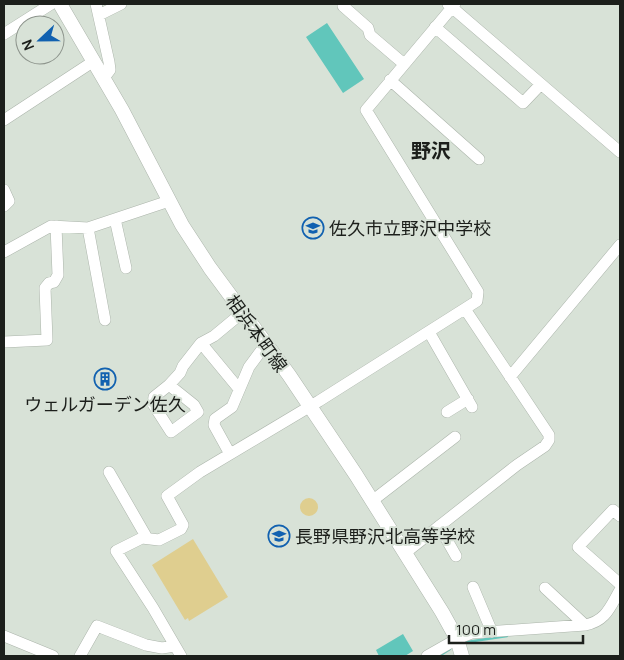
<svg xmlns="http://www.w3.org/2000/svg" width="624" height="660" font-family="Manrope,'Noto Sans JP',sans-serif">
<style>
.green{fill:#dfce8f}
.water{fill:#61c6bb}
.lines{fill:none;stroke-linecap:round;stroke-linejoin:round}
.stream{stroke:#61c6bb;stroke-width:2.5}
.minor-casing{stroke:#acb5ab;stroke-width:12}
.major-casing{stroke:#acb5ab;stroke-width:15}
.minor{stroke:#fff;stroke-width:11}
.major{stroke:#fff;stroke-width:14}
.labels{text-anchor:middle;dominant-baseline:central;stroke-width:4;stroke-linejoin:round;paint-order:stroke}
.poi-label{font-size:18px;fill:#1c1f1b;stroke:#d8e2d7;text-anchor:start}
.street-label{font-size:18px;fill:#1c1f1b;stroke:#d8e2d7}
.quarter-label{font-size:20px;font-weight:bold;fill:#1c1f1b;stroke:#d8e2d7}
</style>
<rect width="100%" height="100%" fill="#d8e2d7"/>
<path class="green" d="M300 507a9 9 0 1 1 18 0a9 9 0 1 1-18 0Z
M 193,539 L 228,597 L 189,621 L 188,618 L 185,620 L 152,565 Z"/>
<path class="water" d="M 327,23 L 364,79 L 343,93 L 306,37 Z
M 403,634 L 413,651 L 405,656 L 379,656 L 376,650 Z"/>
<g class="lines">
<path class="stream" d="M 467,642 L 507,636
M 439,656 L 450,649"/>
<g class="minor-casing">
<path id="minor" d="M 96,4 L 109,62 L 110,70 L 104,78
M 448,4 L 620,152
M 343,6 L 368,28 L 370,35 L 404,64
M 99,15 L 121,4
M 435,27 L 523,103 L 541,84
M 4,34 L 51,4
M 390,80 L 479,159
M 4,120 L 94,61
M 4,190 L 9,201 L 4,206
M 115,219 L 126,268
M 88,228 L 105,320
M 4,252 L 51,226 L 88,228 L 169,201
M 429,332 L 472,407
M 4,342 L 47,340 L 45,288 L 49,283 L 54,282 L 58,275 L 56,226
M 201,343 L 239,389
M 510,377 L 620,245
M 169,385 L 194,405 L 198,412 L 171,432 L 153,404 L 154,397 L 169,385 L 180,373 L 183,366 L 201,343 L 214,336 L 243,312
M 447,412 L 468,399
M 230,454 L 214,425 L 215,419 L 232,407 L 249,367 L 266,344
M 109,472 L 147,538
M 372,501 L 455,437
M 620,516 L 613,510 L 578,547 L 620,584
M 439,526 L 456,556
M 405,553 L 517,465 L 545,446 L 549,440 L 549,435 L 465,309
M 473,587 L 492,632
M 545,588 L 585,625
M 4,636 L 53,656
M 80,656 L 97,626 L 146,645 L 162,648 L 175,646
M 181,656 L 153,608 L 116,551 L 142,538 L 159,540 L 181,529 L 183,525 L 167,496 L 200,472 L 319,401 L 477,301 L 478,292 L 366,110 L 455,4
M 427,656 L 457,639 L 472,633 L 585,625 C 606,621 610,607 620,590"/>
</g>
<g class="major-casing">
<path id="major" d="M 60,4 L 122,110 L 182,225 L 210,268 L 289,375 L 356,475 L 442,612 L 457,639 L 462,656"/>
</g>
<use href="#minor" class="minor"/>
<use href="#major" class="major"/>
</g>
<defs>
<g id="school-ring" transform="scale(1.125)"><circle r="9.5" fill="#d8e2d7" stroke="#1161b0" stroke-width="1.5"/><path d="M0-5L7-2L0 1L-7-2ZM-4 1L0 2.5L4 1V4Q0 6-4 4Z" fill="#1161b0"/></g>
<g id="building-ring" transform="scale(1.125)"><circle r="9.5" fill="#d8e2d7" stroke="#1161b0" stroke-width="1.5"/><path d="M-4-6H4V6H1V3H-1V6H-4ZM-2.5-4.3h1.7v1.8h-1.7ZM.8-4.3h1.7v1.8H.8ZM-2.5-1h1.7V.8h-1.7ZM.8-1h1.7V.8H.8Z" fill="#1161b0"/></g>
</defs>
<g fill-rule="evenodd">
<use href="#school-ring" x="313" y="228"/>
<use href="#building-ring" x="105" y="379"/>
<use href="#school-ring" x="279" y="536"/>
</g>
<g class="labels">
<g class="poi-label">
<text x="329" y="228">佐久市立野沢中学校</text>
<text x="105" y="404" text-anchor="middle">ウェルガーデン佐久</text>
<text x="295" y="536">長野県野沢北高等学校</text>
</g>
<g class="street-label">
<text transform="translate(257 333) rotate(54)">相浜本町線</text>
</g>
<g class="quarter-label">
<text x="431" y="150">野沢</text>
</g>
</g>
<rect width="624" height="660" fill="none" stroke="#1c1f1b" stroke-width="10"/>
<g transform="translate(40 40) rotate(248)"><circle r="24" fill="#d8e2d7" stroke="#8d948c"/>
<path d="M0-4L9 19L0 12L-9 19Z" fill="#1161b0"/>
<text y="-8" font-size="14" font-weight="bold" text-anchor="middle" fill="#1c1f1b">N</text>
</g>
<path d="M449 635v8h134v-8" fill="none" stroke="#1c1f1b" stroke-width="2.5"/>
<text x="456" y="635" font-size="15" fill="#1c1f1b" stroke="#d8e2d7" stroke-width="4" paint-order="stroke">100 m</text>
</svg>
